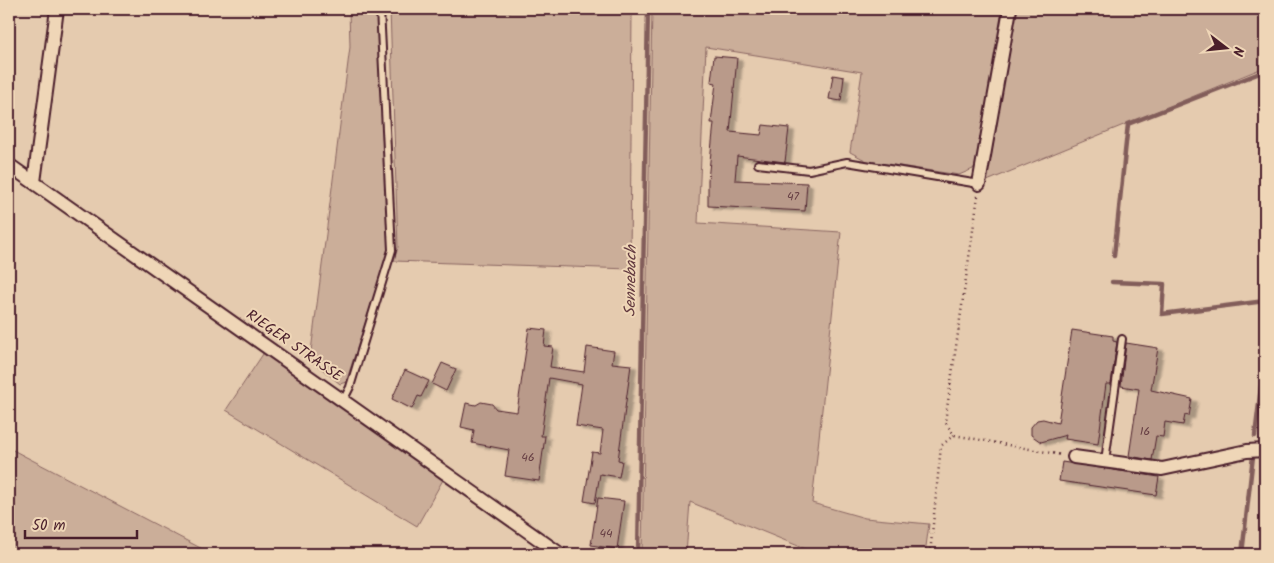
<svg xmlns="http://www.w3.org/2000/svg" width="1274" height="563" font-family="Kalam,sans-serif">
<style>
.green{fill:#cbae99;stroke:#8a6662}
.lines{fill:none;stroke-linecap:round;stroke-linejoin:round}
.stream{stroke:#825d5a;stroke-width:4.5}
.building{fill:#b99a8a;stroke:#4a1f2b;filter:url(#shadow)}
.service-casing{stroke:#4a1f2b;stroke-width:10}
.minor-casing{stroke:#4a1f2b;stroke-width:16}
.path{stroke:#4a1f2b;stroke-width:2.5;stroke-dasharray:1 4;stroke-linecap:butt}
.service{stroke:#efd6b7;stroke-width:6}
.minor{stroke:#efd6b7;stroke-width:12}
.labels{text-anchor:middle;dominant-baseline:central;stroke-width:4;stroke-linejoin:round;paint-order:stroke}
.number-label{font-size:12px;fill:#663e43}
.street-label{font-size:15px;fill:#4a1f2b;stroke:#efd6b7}
.water-label{font-size:16px;font-style:italic;fill:#62393f;stroke:#efd6b7}
</style>
<defs>
<filter id="shadow"><feDropShadow dx="5.5" dy="3" stdDeviation="1" flood-color="#0004"/></filter>
</defs>
<rect width="100%" height="100%" fill="#e5cbaf"/>
<filter id="ink" filterUnits="userSpaceOnUse"><feTurbulence type="fractalNoise" baseFrequency=".02" numOctaves="2"/><feDisplacementMap in="SourceGraphic" scale="10" xChannelSelector="R" yChannelSelector="G"/><feConvolveMatrix kernelMatrix="1 2 1 2 8 2 1 2 1" color-interpolation-filters="sRGB"/></filter>
<g filter="url(#ink)">
<path class="green" d="M 349,9 L 377,9 L 389,250 L 346,382 L 340,384 L 310,359 L 350,47 Z
M 390,9 L 551,12 L 551,9 L 632,9 L 630,269 L 394,261 L 398,247 Z
M 652,9 L 1007,9 L 982,156 L 973,169 L 959,175 L 867,161 L 850,152 L 862,72 L 706,47 L 698,223 L 841,232 L 812,503 L 865,518 L 929,524 L 925,554 L 818,554 L 690,502 L 686,554 L 642,554 Z
M 1016,9 L 1265,9 L 1265,67 L 987,181 Z
M 265,351 L 444,478 L 417,526 L 226,410 Z
M 9,448 L 212,554 L 9,554 Z"/>
<g class="lines">
<path class="stream" d="M 1114,256 L 1128,124 L 1265,71
M 1112,282 L 1164,284 L 1162,314 L 1265,301
M 1255,436 L 1265,354
M 638,554 L 648,9
M 1242,554 L 1253,456"/>
</g>
<path class="building" d="M 714,56 L 737,58 L 730,132 L 761,135 L 763,125 L 789,128 L 785,162 L 737,156 L 735,180 L 807,183 L 805,211 L 708,206 L 708,180 L 714,123 L 711,123 L 716,83 L 711,82 Z
M 833,75 L 844,77 L 841,101 L 829,99 Z
M 529,328 L 546,330 L 544,346 L 553,347 L 550,367 L 584,372 L 587,347 L 614,351 L 612,363 L 631,365 L 618,460 L 622,461 L 619,477 L 600,474 L 595,503 L 584,501 L 592,452 L 600,453 L 603,430 L 576,426 L 582,384 L 549,378 L 541,436 L 545,436 L 539,481 L 505,476 L 509,450 L 472,443 L 474,430 L 461,427 L 466,403 L 476,405 L 481,402 L 492,404 L 496,409 L 517,412 Z
M 1072,330 L 1113,336 L 1113,341 L 1117,342 L 1111,384 L 1106,384 L 1098,444 L 1065,439 L 1066,435 L 1041,442 L 1031,435 L 1031,427 L 1037,420 L 1043,419 L 1058,423 Z
M 1126,343 L 1158,348 L 1151,390 L 1192,399 L 1189,416 L 1185,415 L 1183,425 L 1165,422 L 1163,437 L 1156,436 L 1152,460 L 1129,456 L 1139,389 L 1121,386 Z
M 442,363 L 456,369 L 446,391 L 432,384 Z
M 405,370 L 429,381 L 421,397 L 418,396 L 412,409 L 392,399 Z
M 1062,462 L 1159,477 L 1156,495 L 1059,481 Z
M 598,498 L 624,501 L 617,549 L 591,545 Z"/>
<g class="lines">
<g class="service-casing">
<path id="service" d="M 758,164 L 809,170 L 847,162 L 979,184
M 343,401 L 350,387 L 392,250 L 380,9
M 1105,461 L 1122,339"/>
</g>
<g class="minor-casing">
<path id="minor" d="M 9,165 L 560,554
M 34,182 L 57,9
M 979,184 L 1010,9
M 1074,457 L 1162,469 L 1247,451 L 1265,450"/>
</g>
<path class="path" d="M 978,196 L 945,422 L 954,435 L 1062,455
M 930,554 L 941,446 L 954,435"/>
<use href="#service" class="service"/>
<use href="#minor" class="minor"/>
</g>
</g>
<g class="labels">
<g class="number-label">
<text x="793" y="196">47</text>
<text x="1145" y="431">16</text>
<text x="528" y="457">46</text>
<text x="606" y="533">44</text>
</g>
<g class="street-label">
<text transform="translate(294 346) rotate(35)">RIEGER STRASSE</text>
</g>
<g class="water-label">
<text transform="translate(631 281) rotate(-89)">Sennebach</text>
</g>
</g>
<rect width="1274" height="563" fill="none" stroke="#efd6b7" stroke-width="30"/>
<rect x="15" y="15" width="1244" height="533" fill="none" stroke="#4a1f2b" stroke-width="2" filter="url(#ink)"/>
<g transform="translate(1226 48) rotate(106)" stroke="#efd6b7" stroke-width="4" paint-order="stroke">
<path d="M0-4L9 19L0 12L-9 19Z" fill="#4a1f2b"/>
<text y="-8" font-size="14" font-weight="bold" text-anchor="middle" fill="#4a1f2b">N</text>
</g>
<path d="M25 530v8h112v-8" fill="none" stroke="#4a1f2b" stroke-width="2.5"/>
<text x="32" y="530" font-size="15" fill="#4a1f2b" stroke="#efd6b7" stroke-width="4" paint-order="stroke">50 m</text>
</svg>
